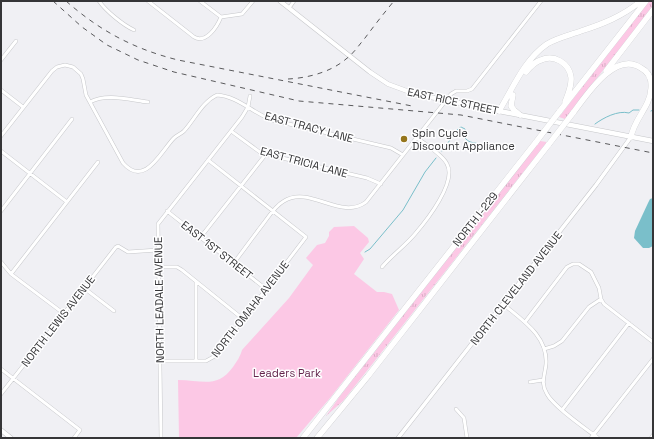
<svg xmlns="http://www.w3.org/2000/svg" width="654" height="439" font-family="'Space Grotesk',sans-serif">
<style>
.grass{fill:url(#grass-tufts)}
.park{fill:#fcc8e5}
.water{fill:#7abfca}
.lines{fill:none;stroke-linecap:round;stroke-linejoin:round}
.stream{stroke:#7abfca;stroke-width:1}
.minor-casing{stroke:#c6c7ca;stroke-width:4}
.tertiary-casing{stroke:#c6c7ca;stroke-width:4.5}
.secondary-casing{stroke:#c6c7ca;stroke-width:5}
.primary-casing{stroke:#c6c7ca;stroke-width:5.5}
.motorway-casing{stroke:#c6c7ca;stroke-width:6}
.minor{stroke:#fff;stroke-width:3}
.tertiary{stroke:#fff;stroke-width:3.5}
.secondary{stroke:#fff;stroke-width:4}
.primary{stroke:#fff;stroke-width:4.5}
.motorway{stroke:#fff;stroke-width:5.5}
.rail{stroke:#5a5a5c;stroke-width:1;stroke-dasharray:5 5;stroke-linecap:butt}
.motorway-bridge-casing{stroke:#c6c7ca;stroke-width:6;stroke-linecap:butt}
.motorway-bridge{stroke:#fff;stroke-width:5.5}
.poi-dot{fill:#95751c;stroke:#fefeff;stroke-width:1.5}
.labels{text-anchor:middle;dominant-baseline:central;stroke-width:3;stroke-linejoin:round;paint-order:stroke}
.street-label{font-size:11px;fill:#353537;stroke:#fefeff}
.poi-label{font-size:11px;fill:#353537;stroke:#fefeff;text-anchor:start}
.park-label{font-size:11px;fill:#64264d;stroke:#fefeff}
</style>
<defs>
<pattern id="grass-tufts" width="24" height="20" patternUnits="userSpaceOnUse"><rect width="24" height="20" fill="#fcc8e5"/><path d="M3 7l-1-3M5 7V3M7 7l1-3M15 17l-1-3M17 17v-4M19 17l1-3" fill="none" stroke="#d9acc5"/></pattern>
</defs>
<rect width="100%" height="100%" fill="#f0f0f4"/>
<path class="grass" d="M 649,1 L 653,1 L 653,6 L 565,119 L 559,117 Z
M 540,141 L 547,142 L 366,372 L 343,401 L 326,416 L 340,396 Z"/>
<path class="park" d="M 354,226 L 368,238 L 369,242 L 360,253 L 364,259 L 354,274 L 377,292 L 384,292 L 392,294 L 399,310 L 330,398 L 296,438 L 179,438 L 178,380 C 202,380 217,389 233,367 C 237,361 240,357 242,350 L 289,298 L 313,265 L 306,258 L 317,245 L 325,243 L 329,236 L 329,232 L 334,227 Z"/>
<path class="water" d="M 653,198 L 653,246 L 649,248 L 643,248 L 634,238 L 635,231 L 648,203 L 650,199 Z"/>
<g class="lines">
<path class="stream" d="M 651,111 L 653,110
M 595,124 C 603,118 618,110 629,113 L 633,110 L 639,110
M 442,151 L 458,129 L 461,127 L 465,129 L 465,138 C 470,144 475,142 482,145 C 485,147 487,149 491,149 C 495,149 496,147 500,146 C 503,145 510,146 513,146 L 514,145
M 365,252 L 370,249 L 403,210 L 425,172 L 436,158"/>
<g class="minor-casing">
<path id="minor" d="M 99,1 C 106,11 123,25 134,30
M 148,1 L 194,37 C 206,44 217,27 221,17 L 242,14 L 253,1
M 200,1 L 221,17
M 289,8 L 294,1
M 1,60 L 16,41
M 1,90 L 23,107
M 90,102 C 106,93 130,100 148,102
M 231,131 L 261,153 L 367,178 L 381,184
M 1,136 L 52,71 L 57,67 L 65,65 L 73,67 L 81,74 L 83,79 L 86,95 L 123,163 C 145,188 161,151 174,138 C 177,135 181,134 184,131 C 195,119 202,102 217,95 C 237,96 253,113 272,120 L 391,148 L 403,155
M 1,151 L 67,202
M 1,211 L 72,119
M 167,211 L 266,289
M 200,238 L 266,154
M 1,262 L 11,274 L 63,313
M 233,264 C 243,251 253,237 263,224 C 269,216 275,206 284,201 C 310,185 341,221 366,202 L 451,94 L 456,91 L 467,91 L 472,89 L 541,1
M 159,267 L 177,267 L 182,270 L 243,319
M 382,267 C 392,255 405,246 415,234 C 427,220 457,182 447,164 C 443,155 425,144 417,138
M 11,274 L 98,162
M 196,282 L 196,361
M 84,288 L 114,311
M 503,304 C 522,320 548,336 546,364 C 545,376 540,382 547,394 C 554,407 585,428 598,438
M 525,322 L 567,267 L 573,264 L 579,264 L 591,272 L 599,288 L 601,299 L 604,304 L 653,342
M 544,349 L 554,346 L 562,341 L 589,307 L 601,299
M 160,361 L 206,361 L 215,356 L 306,237 L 208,160
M 1,369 L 80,430 L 74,438
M 530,382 L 543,380
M 1,394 L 116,247 L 118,246 L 128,252 L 158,250
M 456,409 L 464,418 L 467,438
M 562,410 L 629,323
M 161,438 L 158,224 L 242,117 L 248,107 L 250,96
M 591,438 L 653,359
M 651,438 L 653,435"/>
</g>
<g class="tertiary-casing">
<path id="tertiary" d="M 398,438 L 596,185 L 631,137"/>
</g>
<g class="secondary-casing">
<path id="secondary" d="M 280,1 L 370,72 L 388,84 L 415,94 L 499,111
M 1,430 L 11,438"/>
</g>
<g class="primary-casing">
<path id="primary" d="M 499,111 L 653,141"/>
</g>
<g class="motorway-casing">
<path id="motorway" d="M 606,71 L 653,10
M 526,72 C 530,67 534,62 541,60 C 554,54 569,63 571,77 C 572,86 568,94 565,102
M 513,95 L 511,106 L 514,110 L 520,115
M 499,111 C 513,88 524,60 547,44 C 557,38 570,35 581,31 C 603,24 623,16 641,1
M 559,112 L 646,1
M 573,113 C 586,96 615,50 641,68 C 649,72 652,80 651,89 C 650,107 634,119 631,137
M 303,438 L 536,142
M 317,438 L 368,376 L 549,144"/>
</g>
<use href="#minor" class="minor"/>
<use href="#tertiary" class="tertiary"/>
<use href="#secondary" class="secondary"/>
<use href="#primary" class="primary"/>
<use href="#motorway" class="motorway"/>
<path class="rail" d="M 53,1 L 82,27 L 107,45 L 138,60 L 174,72 L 299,101 L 461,115 L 653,153
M 66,1 C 100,31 134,49 178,60 L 412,106
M 288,79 C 308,78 331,72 346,59 C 354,53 359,45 365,38 C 374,26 384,13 394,1"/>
<g class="motorway-bridge-casing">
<path id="motorway-bridge" d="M 536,142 L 559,112
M 549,144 L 573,113"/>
</g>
<use href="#motorway-bridge" class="motorway-bridge"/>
</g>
<circle class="poi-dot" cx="404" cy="139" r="4"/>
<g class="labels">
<g class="street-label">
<text transform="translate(453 101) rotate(12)">EAST RICE STREET</text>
<text transform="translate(309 127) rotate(15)">EAST TRACY LANE</text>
<text transform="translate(304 162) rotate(15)">EAST TRICIA LANE</text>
<text transform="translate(475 219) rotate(-52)">NORTH I-229</text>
<text transform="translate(217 250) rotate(38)">EAST 1ST STREET</text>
<text transform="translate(516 288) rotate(-52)">NORTH CLEVELAND AVENUE</text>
<text transform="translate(159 300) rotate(-91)">NORTH LEADALE AVENUE</text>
<text transform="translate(250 309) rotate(-52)">NORTH OMAHA AVENUE</text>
<text transform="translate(58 321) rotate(-52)">NORTH LEWIS AVENUE</text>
</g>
<g class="poi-label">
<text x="412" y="133">Spin Cycle<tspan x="412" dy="13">Discount Appliance</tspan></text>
</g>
<g class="park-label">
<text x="287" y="373">Leaders Park</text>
</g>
</g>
<rect width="654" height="439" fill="none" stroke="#353537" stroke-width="4"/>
</svg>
